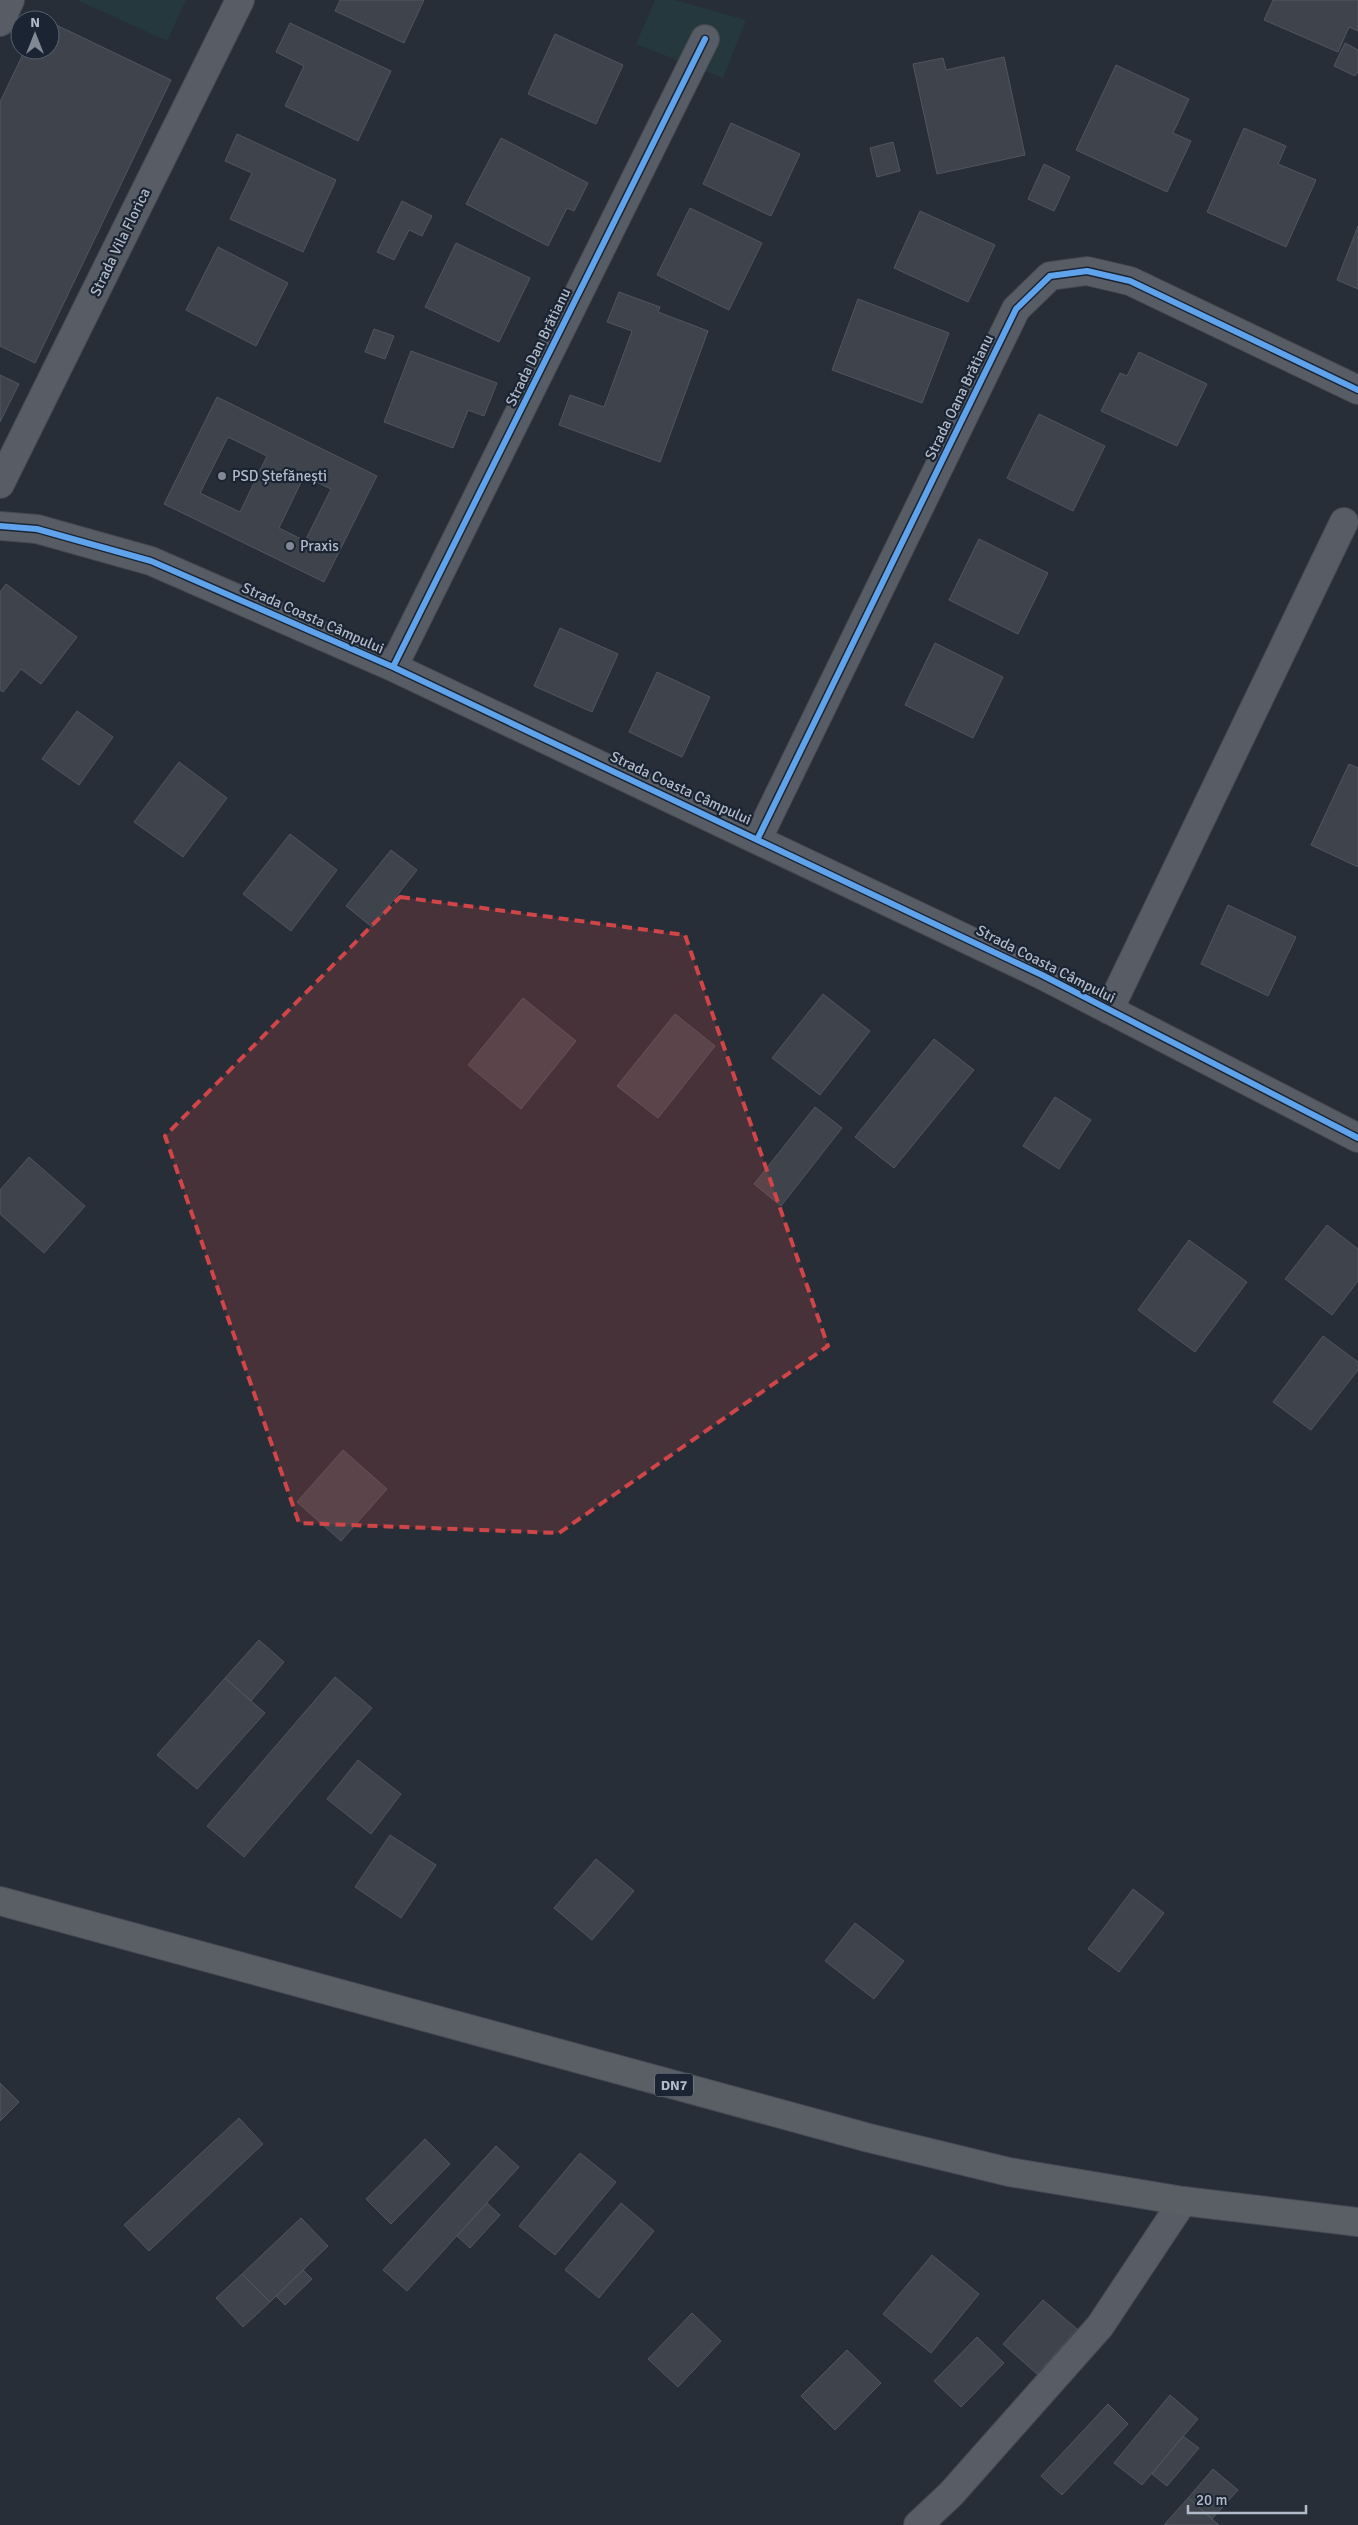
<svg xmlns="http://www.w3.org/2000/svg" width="1358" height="2525" font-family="Signika,sans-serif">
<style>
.grass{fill:#24383d}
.building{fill:#3f444c;stroke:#4f565f;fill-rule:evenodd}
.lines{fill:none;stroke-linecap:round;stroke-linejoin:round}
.minor-casing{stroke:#444950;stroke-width:30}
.major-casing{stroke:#454b54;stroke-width:30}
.minor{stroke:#585c64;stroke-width:28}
.major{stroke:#5a5f66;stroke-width:28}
.cycleway-casing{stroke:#1b2432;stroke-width:9}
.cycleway{stroke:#60a3ed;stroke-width:6}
.marked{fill:#cf4548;fill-opacity:0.2;stroke:#cf4548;stroke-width:4;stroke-dasharray:10 6;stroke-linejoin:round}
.poi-dot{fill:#818995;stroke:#1b2432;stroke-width:2}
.labels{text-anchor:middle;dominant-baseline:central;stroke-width:4.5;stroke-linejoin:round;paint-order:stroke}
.shield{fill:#1b2432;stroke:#848d9b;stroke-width:1}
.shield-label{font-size:14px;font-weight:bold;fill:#b1bac8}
.street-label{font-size:15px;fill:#b1bac8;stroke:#1b2432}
.poi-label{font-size:15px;fill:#b1bac8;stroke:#1b2432;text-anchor:start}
</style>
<rect width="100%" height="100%" fill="#272e37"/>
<path class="grass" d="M 77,0 L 186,0 L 167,41 Z
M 655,0 L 675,0 L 746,20 L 723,78 L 636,44 Z"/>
<path class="building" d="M 340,0 L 424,0 L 404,43 L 335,11 Z
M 1273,0 L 1358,0 L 1358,31 L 1349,27 L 1338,52 L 1264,20 Z
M 50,22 L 171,80 L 35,363 L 0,346 L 0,102 L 25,50 L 50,50 Z
M 290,23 L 391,71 L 358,141 L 285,106 L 304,66 L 276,52 Z
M 555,34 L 623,65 L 596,124 L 528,94 Z
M 1345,43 L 1358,50 L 1358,72 L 1355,76 L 1334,66 Z
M 1004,57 L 1025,155 L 937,174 L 913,64 L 943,58 L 946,70 Z
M 1116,65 L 1189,99 L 1173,133 L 1191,141 L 1167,192 L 1076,150 Z
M 731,123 L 800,154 L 771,216 L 703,184 Z
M 1244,128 L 1286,146 L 1278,164 L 1316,180 L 1286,247 L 1207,212 Z
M 237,134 L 336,180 L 303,252 L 230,219 L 252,173 L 225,161 Z
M 501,138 L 588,183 L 574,211 L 567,208 L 548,246 L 466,204 Z
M 893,142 L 900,171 L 877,177 L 870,148 Z
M 1044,164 L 1070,177 L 1054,211 L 1028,199 Z
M 402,201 L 432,216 L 422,236 L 409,230 L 394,260 L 377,252 Z
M 690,208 L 762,243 L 729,310 L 657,275 Z
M 920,211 L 995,245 L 968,302 L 894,268 Z
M 1358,226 L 1358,289 L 1337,280 Z
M 456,243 L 530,278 L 499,342 L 425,307 Z
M 218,247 L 288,283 L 256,346 L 186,310 Z
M 619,292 L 660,307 L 658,312 L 708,331 L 660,462 L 559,425 L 570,395 L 604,407 L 632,331 L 607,322 Z
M 858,299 L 949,333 L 922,403 L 832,370 Z
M 374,329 L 394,336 L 385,359 L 365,352 Z
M 411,351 L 497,383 L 484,416 L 468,410 L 453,448 L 384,422 Z
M 1139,352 L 1207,384 L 1177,446 L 1101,411 L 1120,373 L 1127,376 Z
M 0,375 L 19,384 L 0,422 Z
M 217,397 L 377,476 L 324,582 L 164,504 ZM 228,437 L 267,456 L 240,512 L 200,493 ZM 304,476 L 331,489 L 305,541 L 279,528 Z
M 1039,414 L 1105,446 L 1073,511 L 1007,478 Z
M 979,539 L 1048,573 L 1018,634 L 949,600 Z
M 6,584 L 77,637 L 41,684 L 21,669 L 3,692 L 0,690 L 0,592 Z
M 560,628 L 618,654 L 592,712 L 534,686 Z
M 935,643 L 1003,677 L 973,738 L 905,705 Z
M 657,672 L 710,697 L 682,757 L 629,732 Z
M 77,711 L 113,737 L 79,785 L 42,759 Z
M 179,762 L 227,798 L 183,857 L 134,822 Z
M 1349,764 L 1358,768 L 1358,867 L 1311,845 Z
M 290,834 L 337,870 L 291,931 L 243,894 Z
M 391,850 L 417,870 L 372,927 L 346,906 Z
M 1228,905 L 1296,937 L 1268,996 L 1201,964 Z
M 823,994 L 870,1031 L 820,1095 L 772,1058 Z
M 523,998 L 576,1041 L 521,1109 L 468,1065 Z
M 675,1014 L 715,1046 L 658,1118 L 617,1086 Z
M 934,1039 L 974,1070 L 894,1168 L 855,1137 Z
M 1055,1097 L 1091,1120 L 1059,1169 L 1023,1146 Z
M 815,1107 L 842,1128 L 781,1206 L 754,1184 Z
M 29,1157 L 85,1206 L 44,1253 L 0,1214 L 0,1190 Z
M 1327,1225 L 1358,1249 L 1358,1281 L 1332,1315 L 1285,1279 Z
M 1189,1240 L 1247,1282 L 1195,1352 L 1138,1310 Z
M 1323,1336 L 1358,1362 L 1358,1370 L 1311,1430 L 1273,1402 Z
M 343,1450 L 387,1489 L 341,1541 L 297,1502 Z
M 259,1640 L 284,1662 L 251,1701 L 225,1678 Z
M 335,1677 L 372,1708 L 244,1857 L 207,1826 Z
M 225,1678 L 265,1713 L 197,1789 L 157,1755 Z
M 358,1760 L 401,1794 L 371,1834 L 327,1799 Z
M 390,1835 L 436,1865 L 401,1918 L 355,1887 Z
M 596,1859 L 634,1891 L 592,1940 L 554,1908 Z
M 1133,1889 L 1164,1913 L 1119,1972 L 1088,1949 Z
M 855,1923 L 904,1961 L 874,1999 L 825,1961 Z
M 0,2083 L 19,2102 L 0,2121 Z
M 239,2118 L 263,2144 L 149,2251 L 124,2225 Z
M 425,2139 L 450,2164 L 391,2224 L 366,2199 Z
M 496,2146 L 519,2167 L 407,2291 L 383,2270 Z
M 580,2153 L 616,2182 L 555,2255 L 519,2226 Z
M 487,2203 L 500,2215 L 470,2248 L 457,2236 Z
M 621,2203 L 654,2231 L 599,2298 L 565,2270 Z
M 301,2218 L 328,2246 L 270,2302 L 242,2274 Z
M 932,2255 L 979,2294 L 931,2353 L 883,2314 Z
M 303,2270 L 312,2279 L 285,2305 L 276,2296 Z
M 242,2274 L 270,2302 L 243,2327 L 216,2298 Z
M 1043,2300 L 1077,2329 L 1037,2374 L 1003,2344 Z
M 692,2313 L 721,2341 L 678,2387 L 648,2359 Z
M 977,2337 L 1004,2363 L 961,2407 L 934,2381 Z
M 847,2350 L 881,2383 L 835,2430 L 801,2396 Z
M 1170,2395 L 1198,2419 L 1142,2485 L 1114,2463 Z
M 1108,2404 L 1128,2424 L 1062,2495 L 1041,2476 Z
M 1183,2436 L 1199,2448 L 1167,2486 L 1152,2474 Z
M 1213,2469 L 1238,2490 L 1212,2519 L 1188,2498 Z
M 1188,2498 L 1212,2519 L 1219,2525 L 1164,2525 Z"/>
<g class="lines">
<g class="minor-casing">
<path id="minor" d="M 0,22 L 10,0
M 0,484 L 240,0
M 0,526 L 37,529 L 151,561 L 393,667 L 1042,975 L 1358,1138
M 393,667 L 705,39
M 758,838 L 1016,309 L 1050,276 L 1087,271 L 1130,281 L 1358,390
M 1109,1010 L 1344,522
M 918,2525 L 951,2494 L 1100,2326 L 1183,2201"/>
</g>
<g class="major-casing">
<path id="major" d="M 0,1901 L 869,2138 L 1009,2172 L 1183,2201 L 1358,2222"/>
</g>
<use href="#minor" class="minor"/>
<use href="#major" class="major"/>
<g class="cycleway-casing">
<path id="cycleway" d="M 0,526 L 37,529 L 151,561 L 393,667 L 1042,975 L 1358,1138
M 393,667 L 705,39
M 758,838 L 1016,309 L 1050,276 L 1087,271 L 1130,281 L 1358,390"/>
</g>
<use href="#cycleway" class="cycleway"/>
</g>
<path class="marked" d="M 400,897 L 685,935 L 828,1346 L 559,1533 L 299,1523 L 165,1136 Z"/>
<g class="poi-dot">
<circle cx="222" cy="476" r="5"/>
<circle cx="290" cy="546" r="5"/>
</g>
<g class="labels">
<rect class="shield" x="655" y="2073.5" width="38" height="23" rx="4"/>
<g class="shield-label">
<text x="674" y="2085">DN7</text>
</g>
<g class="street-label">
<text transform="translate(120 242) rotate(-64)">Strada Vila Florica</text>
<text transform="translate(538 347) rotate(-64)">Strada Dan Brătianu</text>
<text transform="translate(959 397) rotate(-64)">Strada Oana Brătianu</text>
<text transform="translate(313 618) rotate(24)">Strada Coasta Câmpului</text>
<text transform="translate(681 788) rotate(25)">Strada Coasta Câmpului</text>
<text transform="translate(1046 964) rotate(27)">Strada Coasta Câmpului</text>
</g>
<g class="poi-label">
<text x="232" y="476">PSD Ștefănești</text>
<text x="300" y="546">Praxis</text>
</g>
</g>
<g transform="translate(35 35)"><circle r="24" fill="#1b2432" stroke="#57606e"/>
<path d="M0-4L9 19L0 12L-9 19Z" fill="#818995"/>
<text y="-8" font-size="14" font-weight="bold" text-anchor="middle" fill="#b1bac8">N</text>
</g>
<path d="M1188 2505v8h118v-8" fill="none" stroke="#b1bac8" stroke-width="2.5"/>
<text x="1196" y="2505" font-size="15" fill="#b1bac8" stroke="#1b2432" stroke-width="4" paint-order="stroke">20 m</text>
</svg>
